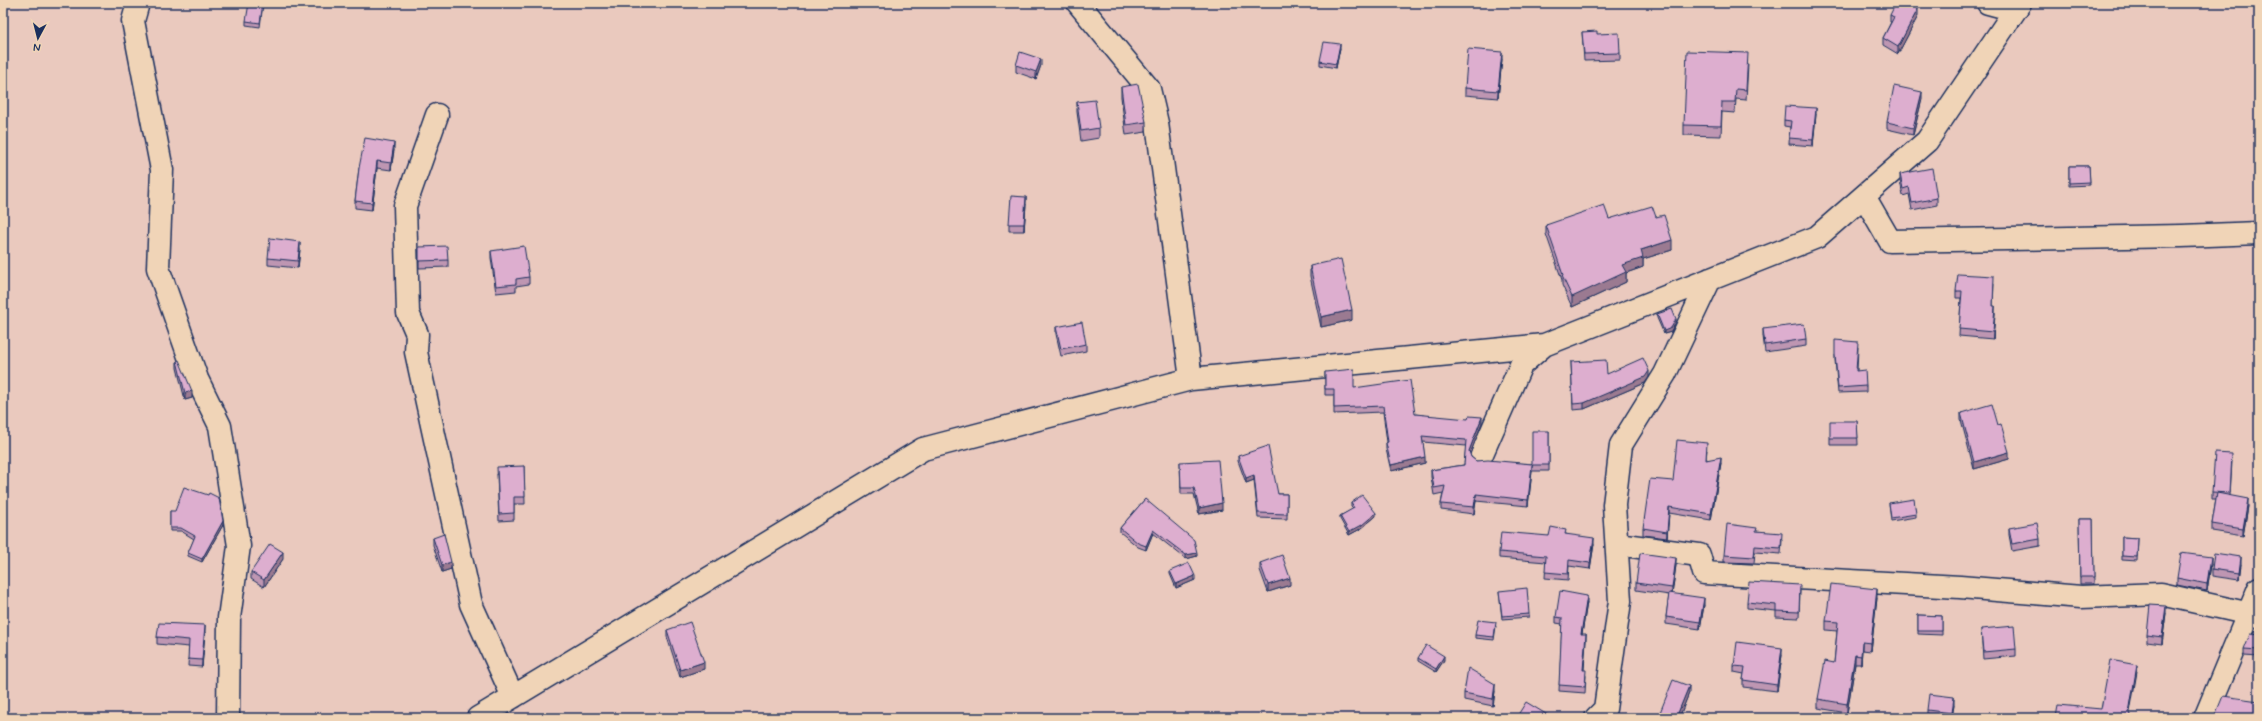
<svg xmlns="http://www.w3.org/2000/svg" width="2262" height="721" font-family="Mynerve,sans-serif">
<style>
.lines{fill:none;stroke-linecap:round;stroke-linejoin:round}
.minor-casing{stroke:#1b2f5e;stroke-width:25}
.minor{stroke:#f0d4b7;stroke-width:22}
.wall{fill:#be96b2;stroke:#1b2f5e}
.shaded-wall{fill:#9b7a91;stroke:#1b2f5e}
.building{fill:#ddaecf;stroke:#1b2f5e}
</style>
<rect width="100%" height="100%" fill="#eac9be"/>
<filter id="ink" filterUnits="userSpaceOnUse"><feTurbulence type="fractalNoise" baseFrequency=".025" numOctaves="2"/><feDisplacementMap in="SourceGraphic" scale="8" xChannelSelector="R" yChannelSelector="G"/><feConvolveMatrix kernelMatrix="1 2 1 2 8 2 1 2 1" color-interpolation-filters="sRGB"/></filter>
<g filter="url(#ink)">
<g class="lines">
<g class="minor-casing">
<path id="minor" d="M 138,3 L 133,21 L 162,170 L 158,268 L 197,379 L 220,426 L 239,546 L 229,618 L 228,718
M 1078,3 L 1149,89 L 1157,123 L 1191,379
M 1988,3 L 2014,10
M 437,115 L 405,206 L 408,313 L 417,334 L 416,352 L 471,604 L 513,697
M 1864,196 L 1890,241 L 2182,236 L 2259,233
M 1481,456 L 1521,365 L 1544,345
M 1617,544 L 1699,555 L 1704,573 L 1960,587 L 2081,597 L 2161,594 L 2259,616
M 478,718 L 923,449 L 1191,379 L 1544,345 L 1817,237 L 1927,141 L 2020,3
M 1596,718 L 1605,709 L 1620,601 L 1614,505 L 1621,445 L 1665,374 L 1710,279
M 2205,718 L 2259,588"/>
</g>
<use href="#minor" class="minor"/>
</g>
<path class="wall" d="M 263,3 L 260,27 L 246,25 L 246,21 Z
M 786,3 L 798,3 L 796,7 Z
M 1243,3 L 1274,3 L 1274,4 L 1243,8 Z
M 1418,3 L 1430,3 L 1430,5 Z
M 1890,15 L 1918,16 L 1898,54 L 1883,45 L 1883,38 L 1891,22 L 1890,22 Z
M 1582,32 L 1597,34 L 1620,53 L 1620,60 L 1584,61 Z
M 1340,48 L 1336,68 L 1320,65 L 1320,61 Z
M 1502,59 L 1498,98 L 1465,95 L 1465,88 Z
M 1748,64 L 1746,100 L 1736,99 L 1735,113 L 1722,112 L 1721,136 L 1684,135 L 1684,125 Z
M 1016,65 L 1041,65 L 1036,79 L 1016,72 Z
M 1121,87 L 1146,122 L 1146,132 L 1126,135 L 1121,97 Z
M 1922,99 L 1913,135 L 1887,129 L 1887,122 Z
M 1077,102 L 1099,128 L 1099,138 L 1081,141 L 1077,112 Z
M 1816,114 L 1813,146 L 1789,144 L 1790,127 L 1784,126 L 1784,120 Z
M 394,150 L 391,170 L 377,168 L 372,210 L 355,208 L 355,201 L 359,168 Z
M 2069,166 L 2089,166 L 2090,185 L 2069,186 Z
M 1900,174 L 1937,198 L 1937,205 L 1912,210 L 1909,194 L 1903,196 L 1900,181 Z
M 1026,204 L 1024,231 L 1009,231 L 1009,224 Z
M 1656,217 L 1672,250 L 1643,259 L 1643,267 L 1626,273 L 1626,282 L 1572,307 L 1562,285 L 1562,280 L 1546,234 L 1546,225 L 1609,219 Z
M 419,247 L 448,260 L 448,267 L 419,268 Z
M 300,249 L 298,268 L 268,265 L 268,258 Z
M 491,251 L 529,277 L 529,284 L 516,286 L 516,291 L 496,293 L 491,258 Z
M 1310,266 L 1352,320 L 1321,327 L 1310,276 Z
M 1994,283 L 1993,306 L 1995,313 L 1993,339 L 1959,336 L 1961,298 L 1956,298 L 1956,291 Z
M 1657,314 L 1676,322 L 1671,332 L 1664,334 L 1657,318 Z
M 1056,327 L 1086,344 L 1086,351 L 1061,356 L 1056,334 Z
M 1763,329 L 1806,339 L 1806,346 L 1765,352 L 1763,336 Z
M 1858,347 L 1857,371 L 1866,386 L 1866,392 L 1838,393 L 1835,360 L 1835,355 Z
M 177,361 L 192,398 L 185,400 L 177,368 Z
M 1571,362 L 1607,374 L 1649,377 L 1645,383 L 1584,409 L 1573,410 Z
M 1325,372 L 1354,388 L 1415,414 L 1482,423 L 1470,454 L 1471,457 L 1476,461 L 1532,464 L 1549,431 L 1549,471 L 1532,471 L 1528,506 L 1476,501 L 1474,514 L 1441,510 L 1441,504 L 1443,493 L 1434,495 L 1431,477 L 1431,470 L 1464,465 L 1466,446 L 1423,442 L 1425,463 L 1391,471 L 1386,449 L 1386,443 L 1387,442 L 1383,412 L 1334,414 L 1334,395 L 1325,395 Z
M 1961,413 L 1998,425 L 2009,459 L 1974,469 L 1961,420 Z
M 1857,421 L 1858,445 L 1830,445 L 1830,438 Z
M 1707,450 L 1706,459 L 1721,463 L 1711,520 L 1669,513 L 1667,538 L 1643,535 L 1643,528 L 1673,481 Z
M 1238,456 L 1278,494 L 1287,494 L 1287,519 L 1258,518 L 1254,480 L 1246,483 L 1238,461 Z
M 2232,461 L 2230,496 L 2248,506 L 2243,536 L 2212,531 L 2212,524 L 2216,499 L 2212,499 L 2212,492 Z
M 1180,462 L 1222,510 L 1199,514 L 1194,494 L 1181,494 Z
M 524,466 L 525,504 L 514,504 L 514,520 L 499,521 L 497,474 Z
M 1145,499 L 1197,556 L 1186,559 L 1153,533 L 1146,550 L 1138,547 L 1120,532 L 1120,528 Z
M 1351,503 L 1376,516 L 1362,528 L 1349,535 L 1340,519 L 1340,516 L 1353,509 L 1351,507 Z
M 1889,503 L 1916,514 L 1916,517 L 1891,521 Z
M 170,511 L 223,525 L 202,562 L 188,556 L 188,553 L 194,539 L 181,531 L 170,531 Z
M 2079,519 L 2093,519 L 2094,584 L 2080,584 Z
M 2009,528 L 2040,539 L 2040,546 L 2012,551 L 2009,535 Z
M 1757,531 L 1782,540 L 1781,554 L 1755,552 L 1754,563 L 1724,562 L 1724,555 Z
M 1566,534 L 1594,544 L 1590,569 L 1569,566 L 1568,580 L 1545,578 L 1546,562 L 1499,558 L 1499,552 L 1549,536 Z
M 2122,537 L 2138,538 L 2137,561 L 2122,560 Z
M 433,538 L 451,569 L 442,572 L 433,545 Z
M 283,559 L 264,587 L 251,579 L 251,572 Z
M 1260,563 L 1290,585 L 1268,592 L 1260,570 Z
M 2211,564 L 2207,591 L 2177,585 L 2177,578 Z
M 2241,564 L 2239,580 L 2212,576 L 2212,569 Z
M 1676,565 L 1672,594 L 1704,605 L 1700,629 L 1666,624 L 1666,617 L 1669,595 L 1636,590 L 1636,583 Z
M 1170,571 L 1195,580 L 1176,588 L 1170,574 Z
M 1499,591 L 1529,614 L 1529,617 L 1502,619 Z
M 1800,591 L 1799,618 L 1776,617 L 1776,611 L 1747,608 L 1747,602 Z
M 1877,598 L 1871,651 L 1862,650 L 1861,664 L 1855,664 L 1847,713 L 1818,708 L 1818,699 L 1834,663 L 1837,631 L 1826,630 L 1826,621 Z
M 1587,602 L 1582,634 L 1586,640 L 1584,670 L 1586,676 L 1585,693 L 1559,691 L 1562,624 L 1556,623 L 1556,617 Z
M 2166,613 L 2162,644 L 2147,642 L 2147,635 Z
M 1918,615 L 1942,616 L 1942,635 L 1918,634 Z
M 1496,626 L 1494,640 L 1475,638 L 1475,635 Z
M 1981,629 L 2016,649 L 2016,656 L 1983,659 Z
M 667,630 L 704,669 L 680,677 L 667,637 Z
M 205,632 L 202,667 L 188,666 L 189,647 L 157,644 L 157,637 Z
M 2259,635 L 2259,657 L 2244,656 L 2244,649 Z
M 1782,655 L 1777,691 L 1743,687 L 1743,680 L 1744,674 L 1734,672 L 1734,666 Z
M 1418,658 L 1444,660 L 1436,672 L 1418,661 Z
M 1495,691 L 1493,706 L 1464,700 L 1464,693 Z
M 1689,693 L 1679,718 L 1659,718 L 1659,715 Z
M 1954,704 L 1952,718 L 1935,718 L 1927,717 L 1927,710 Z"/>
<path class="shaded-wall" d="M 1918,9 L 1918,16 L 1898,54 L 1898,47 Z
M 1340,44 L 1340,48 L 1336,68 L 1336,64 Z
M 1502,52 L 1502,59 L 1498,98 L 1498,91 Z
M 1041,59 L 1041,65 L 1036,79 L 1036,72 Z
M 1922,92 L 1922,99 L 1913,135 L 1913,128 Z
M 1816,108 L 1816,114 L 1813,146 L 1813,140 Z
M 394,143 L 394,150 L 391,170 L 391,163 Z
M 377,161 L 377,168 L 372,210 L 372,203 Z
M 1026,197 L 1026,204 L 1024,231 L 1024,224 Z
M 1672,240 L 1672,250 L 1643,259 L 1643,267 L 1626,273 L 1626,282 L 1572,307 L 1572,297 L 1622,265 L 1641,250 Z
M 300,242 L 300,249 L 298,268 L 298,261 Z
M 1995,306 L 1995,313 L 1993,339 L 1993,332 Z
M 1352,310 L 1352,320 L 1321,327 L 1321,317 Z
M 1676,319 L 1676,322 L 1671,332 L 1664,334 L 1664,331 Z
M 1649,371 L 1649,377 L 1645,383 L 1584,409 L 1584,403 Z
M 192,391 L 192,398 L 185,400 L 185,393 Z
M 1482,417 L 1482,423 L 1469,457 L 1469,451 Z
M 2009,452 L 2009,459 L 1974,469 L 1974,462 Z
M 1425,457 L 1425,463 L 1391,471 L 1391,465 Z
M 1721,457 L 1721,463 L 1711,520 L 1711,514 Z
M 1532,465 L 1532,471 L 1528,506 L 1528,500 Z
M 1254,475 L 1254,480 L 1246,483 L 1246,478 Z
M 1476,494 L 1476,501 L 1474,514 L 1474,507 Z
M 2248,499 L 2248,506 L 2243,536 L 2243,529 Z
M 1222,503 L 1222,510 L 1199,514 L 1199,508 Z
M 1669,507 L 1669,513 L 1667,538 L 1667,532 Z
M 1376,513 L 1376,516 L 1362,528 L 1349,535 L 1349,532 Z
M 223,521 L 223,525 L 202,562 L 202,559 Z
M 1153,530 L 1153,533 L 1146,550 L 1146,546 Z
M 1594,538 L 1594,544 L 1590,569 L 1590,563 Z
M 283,552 L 283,559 L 264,587 L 264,580 Z
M 1197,553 L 1197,556 L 1186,559 L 1186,555 Z
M 2211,557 L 2211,564 L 2207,591 L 2207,584 Z
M 2241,557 L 2241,564 L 2239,580 L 2239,573 Z
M 1676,558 L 1676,565 L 1672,595 L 1672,588 Z
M 451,562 L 451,569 L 442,572 L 442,565 Z
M 1195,576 L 1195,580 L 1176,588 L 1176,584 Z
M 1290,578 L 1290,585 L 1268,592 L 1268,585 Z
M 1877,589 L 1877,598 L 1871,651 L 1871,643 Z
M 1587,596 L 1587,602 L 1581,640 L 1581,634 Z
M 1704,598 L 1704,605 L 1700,629 L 1700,622 Z
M 2166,606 L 2166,613 L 2162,644 L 2162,637 Z
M 205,625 L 205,632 L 202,667 L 202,660 Z
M 1586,634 L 1586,640 L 1583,676 L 1583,670 Z
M 1862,642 L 1862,650 L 1861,664 L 1861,656 Z
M 1782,648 L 1782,655 L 1777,691 L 1777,685 Z
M 1855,655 L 1855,664 L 1847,713 L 1847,704 Z
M 1444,656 L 1444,660 L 1436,672 L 1436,669 Z
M 704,662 L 704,669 L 680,677 L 680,670 Z
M 2137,665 L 2137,672 L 2129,718 L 2129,713 Z
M 1495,684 L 1495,691 L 1493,706 L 1493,699 Z
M 1689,686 L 1689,693 L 1679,718 L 1676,718 Z
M 1954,697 L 1954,704 L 1952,718 L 1952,713 Z"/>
<path class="building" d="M 249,3 L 263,3 L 260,23 L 246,21 Z
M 1896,3 L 1907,3 L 1918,9 L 1898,47 L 1883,38 L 1894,17 L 1890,15 Z
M 1597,31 L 1597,34 L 1619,33 L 1620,53 L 1584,54 L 1582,32 Z
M 1324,42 L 1340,44 L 1336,64 L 1320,61 Z
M 1468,49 L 1502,52 L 1498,91 L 1465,88 Z
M 1687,51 L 1748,53 L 1746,90 L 1736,89 L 1735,102 L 1722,102 L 1721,126 L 1684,125 Z
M 1020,52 L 1041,59 L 1036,72 L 1016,65 Z
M 1138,84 L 1146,122 L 1126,125 L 1121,87 Z
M 1894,86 L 1922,92 L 1913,128 L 1887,122 Z
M 1095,100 L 1099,128 L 1081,131 L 1077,102 Z
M 1785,106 L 1816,108 L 1813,140 L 1789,138 L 1791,121 L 1784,120 Z
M 365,138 L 394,143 L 391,163 L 377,161 L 372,203 L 355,201 L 359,168 Z
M 2069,166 L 2089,166 L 2090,182 L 2069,183 Z
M 1932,168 L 1937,198 L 1912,203 L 1909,187 L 1903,189 L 1900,174 Z
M 1011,196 L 1026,197 L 1024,224 L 1009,224 Z
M 1604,205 L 1609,219 L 1652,206 L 1656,217 L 1664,215 L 1672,240 L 1641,250 L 1643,258 L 1622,265 L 1626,272 L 1572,297 L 1562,276 L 1563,275 L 1546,225 Z
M 270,238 L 300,242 L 298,261 L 268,258 Z
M 447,246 L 448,260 L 419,261 L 419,247 Z
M 524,246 L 529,277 L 516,279 L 516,284 L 496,286 L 491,251 Z
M 1341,259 L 1352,310 L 1321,317 L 1310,266 Z
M 1958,274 L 1994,276 L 1993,306 L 1995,306 L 1993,332 L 1959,329 L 1962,291 L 1956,291 Z
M 1672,309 L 1676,319 L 1671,328 L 1664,331 L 1657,314 Z
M 1082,322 L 1086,344 L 1061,349 L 1056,327 Z
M 1804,324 L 1806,339 L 1765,345 L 1763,329 Z
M 1835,340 L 1858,342 L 1856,371 L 1865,370 L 1866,386 L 1838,388 L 1835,355 Z
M 1643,358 L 1649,371 L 1645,377 L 1584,403 L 1573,404 L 1571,362 L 1606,360 L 1607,374 Z
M 179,360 L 192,391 L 185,393 L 177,361 Z
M 1354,369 L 1354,388 L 1410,380 L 1415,414 L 1468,419 L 1469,416 L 1482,417 L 1469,451 L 1471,457 L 1476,461 L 1488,460 L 1532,464 L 1532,431 L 1549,431 L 1549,465 L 1532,465 L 1528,500 L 1476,494 L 1474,507 L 1441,504 L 1445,486 L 1434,488 L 1431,470 L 1464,465 L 1466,440 L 1422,436 L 1425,457 L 1391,465 L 1386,443 L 1388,442 L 1383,406 L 1334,408 L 1334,389 L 1325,389 L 1325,372 Z
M 1992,404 L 1998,425 L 2001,424 L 2009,452 L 1974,462 L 1961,413 Z
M 1830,421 L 1857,421 L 1858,438 L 1830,438 Z
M 1677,440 L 1707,443 L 1706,460 L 1721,457 L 1711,514 L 1669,507 L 1667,532 L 1643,528 L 1650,479 L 1673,481 Z
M 1268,446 L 1278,494 L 1287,494 L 1287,514 L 1258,513 L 1254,475 L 1246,478 L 1238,456 Z
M 2215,453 L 2232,454 L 2230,493 L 2212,492 Z
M 1218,460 L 1222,503 L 1199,508 L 1194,488 L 1181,488 L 1180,462 Z
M 524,466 L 525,497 L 514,497 L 514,513 L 499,514 L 497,467 Z
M 184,487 L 208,495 L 209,493 L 219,498 L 223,521 L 202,559 L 188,553 L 195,536 L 181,528 L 170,528 L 170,511 L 175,511 Z
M 2217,493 L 2248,499 L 2243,529 L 2212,524 Z
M 1362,495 L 1376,513 L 1362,525 L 1349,532 L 1340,516 L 1354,508 L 1351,503 Z
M 1145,499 L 1194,540 L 1197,553 L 1186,555 L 1153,530 L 1146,546 L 1138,543 L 1120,528 Z
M 1914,499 L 1916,514 L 1891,518 L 1889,503 Z
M 2079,519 L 2093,519 L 2094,577 L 2080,577 Z
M 2037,523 L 2040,539 L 2012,544 L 2009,528 Z
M 1727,524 L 1757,528 L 1756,531 L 1782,533 L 1781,548 L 1755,546 L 1754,557 L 1724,555 Z
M 1551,527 L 1566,530 L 1565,534 L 1594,538 L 1590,563 L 1569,560 L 1568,574 L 1545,572 L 1546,556 L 1499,552 L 1501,532 L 1549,536 Z
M 444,534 L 451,562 L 442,565 L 433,538 Z
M 2122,537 L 2138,538 L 2137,557 L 2122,556 Z
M 270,544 L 283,552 L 264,580 L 251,572 Z
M 1640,553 L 1676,558 L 1672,588 L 1636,583 Z
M 2181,553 L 2211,557 L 2207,584 L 2177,578 Z
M 2214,553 L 2241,557 L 2239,573 L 2212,569 Z
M 1282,555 L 1290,578 L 1268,585 L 1260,563 Z
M 1189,563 L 1195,576 L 1176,584 L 1170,571 Z
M 1749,582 L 1800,585 L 1799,612 L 1776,611 L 1776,605 L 1747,602 Z
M 1831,584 L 1877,589 L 1871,643 L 1862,642 L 1861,656 L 1855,655 L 1847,704 L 1818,699 L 1825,661 L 1834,663 L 1838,622 L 1826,621 Z
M 1527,588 L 1529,614 L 1502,616 L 1499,591 Z
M 1560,591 L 1587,596 L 1581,634 L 1586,634 L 1583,670 L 1586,670 L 1585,687 L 1559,685 L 1562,618 L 1556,617 Z
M 1669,593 L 1704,598 L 1700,622 L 1666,617 Z
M 2150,605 L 2166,606 L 2162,637 L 2147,635 Z
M 1918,615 L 1942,616 L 1942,631 L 1918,631 Z
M 1478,620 L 1496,622 L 1494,637 L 1475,635 Z
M 690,622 L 704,662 L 680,670 L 667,630 Z
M 159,623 L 205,625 L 202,660 L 188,659 L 189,640 L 157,637 Z
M 2014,626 L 2016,649 L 1983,652 L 1981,629 Z
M 2250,634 L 2259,635 L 2259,650 L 2244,649 Z
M 1737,642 L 1782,648 L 1777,685 L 1743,680 L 1745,667 L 1734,666 Z
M 1426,645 L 1444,656 L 1436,669 L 1418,658 Z
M 2110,660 L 2137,665 L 2129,713 L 2131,714 L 2130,718 L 2056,718 L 2058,705 L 2101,709 Z
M 1468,668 L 1495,684 L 1493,699 L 1464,693 Z
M 1673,680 L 1689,686 L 1676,718 L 1667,718 L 1659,715 Z
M 1929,694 L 1954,697 L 1952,713 L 1927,710 Z
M 2223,696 L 2259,701 L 2259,718 L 2211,718 L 2216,713 Z
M 1526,702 L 1551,717 L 1550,718 L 1516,718 Z"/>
</g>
<rect width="2262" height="721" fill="none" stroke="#f0d4b7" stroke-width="16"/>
<rect x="8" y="8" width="2246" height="705" fill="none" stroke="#1b2f5e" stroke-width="1.5" filter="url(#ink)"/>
<g transform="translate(38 38) rotate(187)" stroke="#f0d4b7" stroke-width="3" paint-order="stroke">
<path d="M0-3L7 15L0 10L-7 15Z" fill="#1b2f5e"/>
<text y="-6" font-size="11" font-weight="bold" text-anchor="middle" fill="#1b2f5e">N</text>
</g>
</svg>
